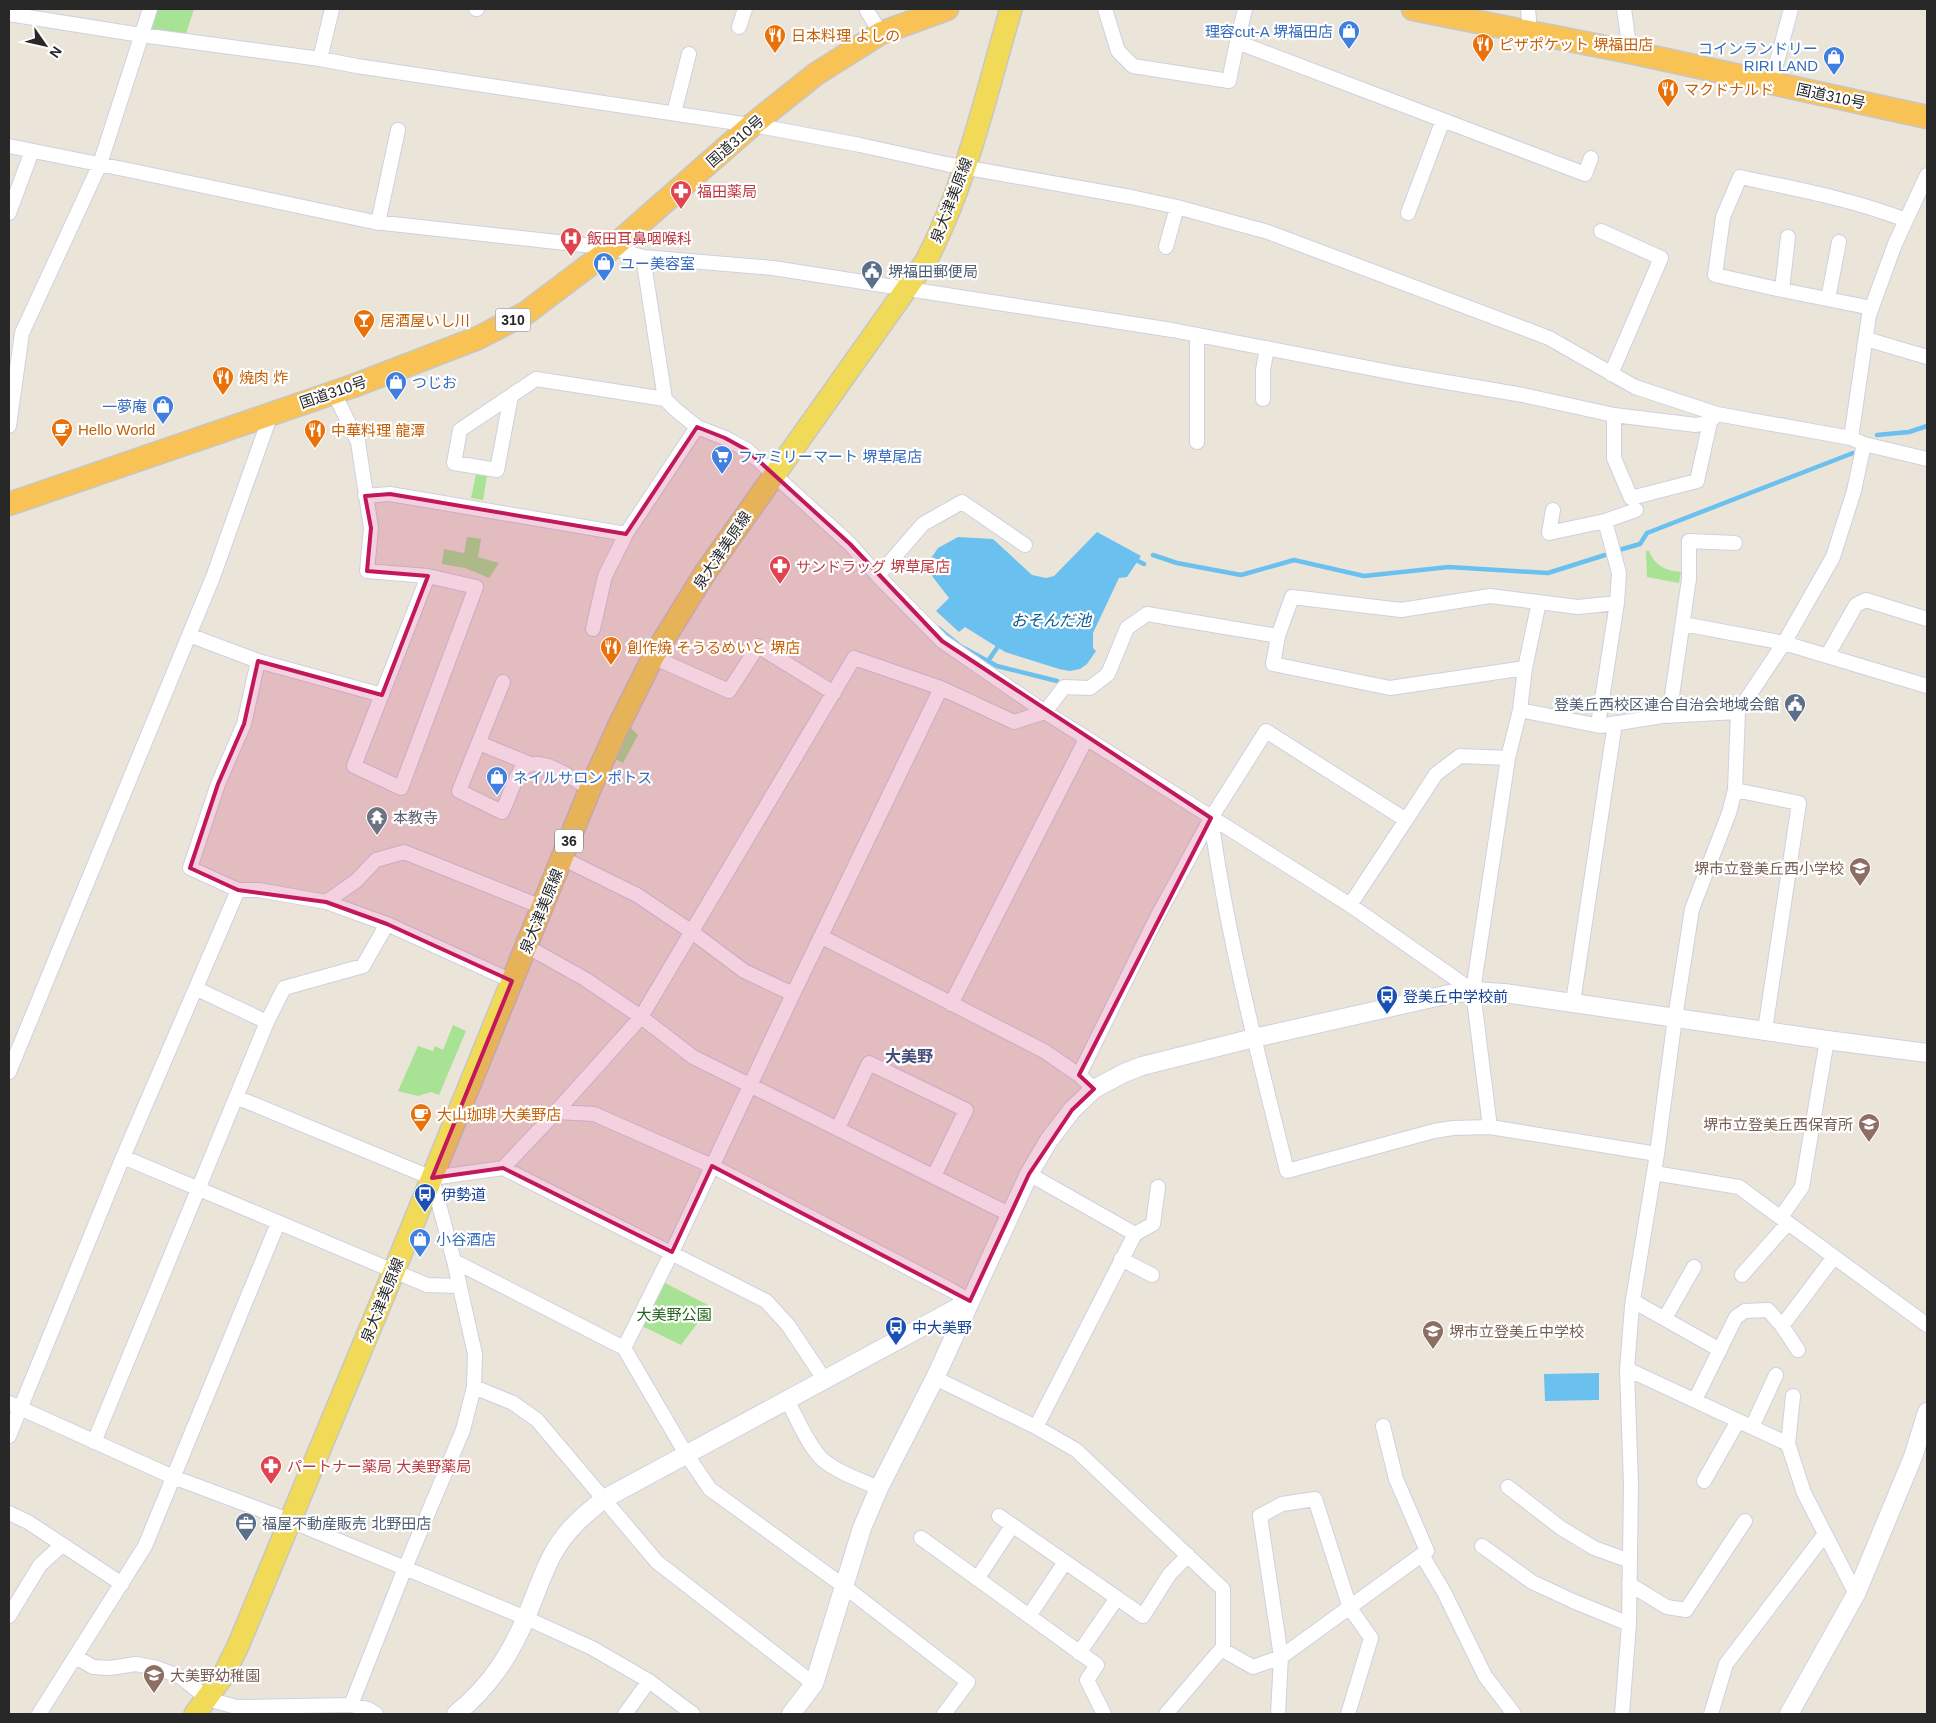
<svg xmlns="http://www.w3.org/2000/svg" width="1936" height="1723" font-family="Arial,'Noto Sans JP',sans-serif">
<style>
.green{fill:#a8e294}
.water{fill:#6ac0ef}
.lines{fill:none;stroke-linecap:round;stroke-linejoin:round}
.stream{stroke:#6ac0ef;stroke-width:4.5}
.minor-casing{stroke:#ced0e1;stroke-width:16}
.tertiary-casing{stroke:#ced0e1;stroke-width:20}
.primary-casing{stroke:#c7c7c7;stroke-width:24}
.trunk-casing{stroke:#c7c7c7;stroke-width:25}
.minor{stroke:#fff;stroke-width:14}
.tertiary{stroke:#fff;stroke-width:18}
.primary{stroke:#f1da58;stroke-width:21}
.trunk{stroke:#f8c254;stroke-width:22}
.marked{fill:#c2185b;fill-opacity:0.2;stroke:#c2185b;stroke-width:4;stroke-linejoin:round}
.labels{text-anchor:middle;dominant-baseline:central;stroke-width:4.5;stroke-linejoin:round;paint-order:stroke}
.shield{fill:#fff;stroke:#686868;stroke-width:1}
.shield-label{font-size:14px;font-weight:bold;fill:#282828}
.shop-label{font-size:15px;fill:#366cbe;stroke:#fff;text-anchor:start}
.food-label{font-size:15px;fill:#c56008;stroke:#fff;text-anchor:start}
.street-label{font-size:15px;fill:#282828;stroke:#fff}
.health-label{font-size:15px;fill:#be3a42;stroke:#fff;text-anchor:start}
.service-label{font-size:15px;fill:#4e5e75;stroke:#fff;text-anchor:start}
.worship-label{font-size:15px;fill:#5b616d;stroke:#fff;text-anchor:start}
.education-label{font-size:15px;fill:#785e54;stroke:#fff;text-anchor:end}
.transit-label{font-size:15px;fill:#164399;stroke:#fff;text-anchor:start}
.park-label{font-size:15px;fill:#226419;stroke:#fff}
.water-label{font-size:16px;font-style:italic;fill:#0c5c97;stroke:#fff}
.neighbourhood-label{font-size:16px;font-weight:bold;fill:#484d78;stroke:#fff}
</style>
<rect width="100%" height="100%" fill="#ebe5d9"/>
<path class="green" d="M 154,9 L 194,9 L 185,37 L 151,31 L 149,26 Z
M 476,474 L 487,476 L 483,500 L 471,498 Z
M 467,537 L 481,539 L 478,557 L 499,563 L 489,578 L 465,568 L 442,564 L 444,549 L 464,553 Z
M 1646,551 L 1649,551 C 1656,567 1665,570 1681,572 L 1679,583 L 1647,577 Z
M 628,725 L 638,735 L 623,763 L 613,758 Z
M 453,1025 L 466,1031 L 439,1095 L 431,1092 L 418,1096 L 398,1091 L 418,1046 L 433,1051 L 435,1046 L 443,1050 Z
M 663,1282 L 708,1305 L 697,1324 L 681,1345 L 642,1326 Z"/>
<path class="water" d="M 1097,532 L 1141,556 L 1127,577 L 1119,578 L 1093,633 L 1093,648 L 1096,651 L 1087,664 L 1080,669 L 1070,671 L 1059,669 L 1005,652 L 965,627 L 959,632 L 936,611 L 949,598 L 932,576 L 929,561 L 938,548 L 958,537 L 993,539 L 1032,575 L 1046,578 L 1054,576 Z
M 1599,1373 L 1599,1400 L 1545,1401 L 1544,1374 Z"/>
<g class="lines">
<path class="stream" d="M 1877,435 L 1909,432 L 1927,426
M 1619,550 L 1640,544 L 1647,533 L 1853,453
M 1153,555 L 1177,563 L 1241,575 L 1294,560 L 1364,576 L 1449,567 L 1548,573 L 1605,555
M 1134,559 L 1144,564
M 938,628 L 960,646 L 997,666 L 1057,681
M 988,661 L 1001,642"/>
<g class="minor-casing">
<path id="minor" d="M 476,9 L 477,9
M 867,9 L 867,11 L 881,33
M 1105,9 L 1118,51 L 1133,66 L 1229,81 L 1237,42
M 1245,9 L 1237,42 L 1585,174 L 1591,158
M 1528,9 L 1530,32
M 1624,9 L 1630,52
M 9,14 L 141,35 L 320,59 L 357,66 L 764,127 L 860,145 L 946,164 L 1131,197 L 1177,207 L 1268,232 L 1549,338 L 1635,387 L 1717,414 L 1851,438 L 1864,444 L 1927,459
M 739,27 L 745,9
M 320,59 L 332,9
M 1771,84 L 1791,9
M 674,113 L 689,54
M 9,146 L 138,172 L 374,222 L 612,248 L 643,257 L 773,268 L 1172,330 L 1405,375 L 1523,395 L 1614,415 L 1696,425 L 1710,422 L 1717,414
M 9,213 L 32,151
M 1408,213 L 1443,120
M 378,223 L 398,130
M 1601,231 L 1661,258 L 1611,374
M 1788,237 L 1782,290 L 1715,275 L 1723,217 L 1740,177 C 1796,189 1852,199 1906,220
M 1166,247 L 1177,207
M 643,257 L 665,399 L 676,410 L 697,427 L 725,438 L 747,450 L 850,544 L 878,576 L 942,641 L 1045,712 L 1064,687 L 1090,688 L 1108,674 L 1127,628 L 1147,614 L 1278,636
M 1782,290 L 1872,308
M 1828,299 L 1839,242
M 1197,335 L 1197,442
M 1866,339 L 1927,357
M 334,393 L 358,442 L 371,528 L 367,571 L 428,576 L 476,587 L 401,788 L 354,766 L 428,576
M 511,396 L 497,470 L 454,463 L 460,430 L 536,379 L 665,399
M 1263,399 L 1263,370 L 1267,348
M 1614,415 L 1614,458 L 1631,498 L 1697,481 L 1710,422
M 9,426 L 22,333 L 100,164 L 150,9
M 1851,438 L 1869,315 L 1895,244 L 1927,175
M 365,496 L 390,494 L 626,534
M 1553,510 L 1549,533 L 1605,521 L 1636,510
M 1605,521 L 1619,573 L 1617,603
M 878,576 L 923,524 L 962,502 L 1025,545
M 1683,624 L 1784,643 L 1927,686
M 593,629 L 605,576 L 626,534 L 697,427
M 189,635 L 258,661 L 382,695
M 1827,656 L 1856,605 L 1866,600 L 1927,619
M 653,657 L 729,691 L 758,646 L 834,693
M 258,661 L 244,724 L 218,784 L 190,868 L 238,890 L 259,890 L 326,902 L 387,924 L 512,981
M 1525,668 L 1390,688 L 1273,664 L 1278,636 L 1292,597 L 1401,610 L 1490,596 L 1578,607 L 1617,603 L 1598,725
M 503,682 L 459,791 L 502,812 C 507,802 515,778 521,770 C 537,751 574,780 590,789
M 941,688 L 793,994 L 672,1252 L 624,1348 L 686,1454 L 710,1489 L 845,1587 L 968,1682 L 944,1714
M 1520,710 L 1600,726 L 1662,716 L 1738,712 L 1784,643 L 1833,557 L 1854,491 L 1864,444
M 1669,716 L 1689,579 L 1689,541 L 1735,543
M 479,743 L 530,764
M 1735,790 L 1799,803 L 1765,1030
M 1211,818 C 1227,937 1258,1054 1287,1171 L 1434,1131 L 1453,1128 L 1490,1127 L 1657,1154
M 562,858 L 637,895 L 692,932 L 744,971 L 793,994
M 326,902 L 356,881 L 376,860 L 404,852 L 542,907
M 1350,905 L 1406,820
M 822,937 L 1044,1051 L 1079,1075 L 1094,1089
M 526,946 L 585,979 L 641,1017 L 693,1057 L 1009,1214
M 197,989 L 267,1022
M 1573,1002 L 1615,723
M 951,1004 L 1086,739
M 9,1072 L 213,577 L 271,414
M 1079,1075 L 1157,917 L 1211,818 L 1266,731 L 1406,820 L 1436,774 L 1460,756 L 1508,758
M 236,1097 L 432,1178 L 503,1168 L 556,1112 L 641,1017 L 854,658 L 941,688 L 1014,722 L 1045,712 L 1350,905 L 1473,991
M 556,1112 L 594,1114 L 712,1166 L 951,1290 L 970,1301
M 1490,1127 L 1473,991 L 1508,758 L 1520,710 L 1525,668 L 1539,602
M 838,1128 L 869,1063 L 966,1110 L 934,1176
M 123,1157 L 427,1285 L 459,1286
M 503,1168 L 766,1301 L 788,1325 L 824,1379
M 1654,1173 L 1739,1187 L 1927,1325
M 1029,1174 L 1135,1234 L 1036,1427
M 1781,1217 L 1802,1187 L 1827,1040
M 1135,1234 L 1153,1224 L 1158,1187
M 1121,1259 L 1152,1275
M 454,1261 L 624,1348
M 1742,1275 L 1788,1223
M 1633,1301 L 1720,1350
M 1665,1318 L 1694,1267
M 1782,1326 L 1834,1257
M 1627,1369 L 1788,1444 L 1804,1493 L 1856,1594
M 935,1378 L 1036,1427 L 1076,1450 L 1223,1589 L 1223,1647 L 1166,1714
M 474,1387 L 513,1403 L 537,1420 L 657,1562 L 814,1684
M 787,1400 C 796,1416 809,1448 823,1460 C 839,1473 860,1480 879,1488
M 1695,1400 L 1736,1317 L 1745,1311 L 1768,1310 L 1782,1326 L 1798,1350
M 9,1403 L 173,1477 L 291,1521 L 526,1618 L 592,1648 L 649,1681 L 693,1714
M 1752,1427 L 1776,1375
M 9,1436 L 123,1157 L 238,890
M 94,1442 L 267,1022 L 284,988 L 363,966 L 387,924
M 1788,1444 L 1793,1396
M 1704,1481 L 1738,1421
M 1508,1487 L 1561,1528 L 1594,1548 L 1630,1561
M 9,1513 L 28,1522 L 122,1584
M 999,1516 L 1143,1616 L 1169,1575 L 1188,1555
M 921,1538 L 1097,1665 L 1087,1680 L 1104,1714
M 1482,1546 L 1532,1582 L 1573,1601 L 1629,1624
M 1422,1555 L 1444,1592 L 1485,1676 L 1514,1714
M 977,1579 L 1012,1526
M 1629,1584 L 1667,1607 L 1686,1610 L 1745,1521
M 9,1616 L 40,1565 L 62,1545
M 1029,1616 L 1065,1562
M 1221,1649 L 1253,1667 L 1281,1657 L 1427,1551 L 1396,1479 L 1383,1426
M 1079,1653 L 1117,1598
M 76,1657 L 93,1667 L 110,1668 L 136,1664 L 157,1668 L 181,1677 L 208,1699 L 236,1707 L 351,1705 L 368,1709 L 376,1714
M 351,1705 L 405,1568 L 463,1430 L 474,1387 L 475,1354 L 454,1261 L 432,1178
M 39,1714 L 145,1546 L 278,1223
M 625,1714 L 649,1681
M 1278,1714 L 1281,1657 L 1260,1516 L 1282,1504 L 1315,1499 L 1350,1608 L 1371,1638 L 1348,1714
M 1622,1714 L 1629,1624 L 1631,1485 L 1627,1369 L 1632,1306 L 1657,1154 L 1675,1018 L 1692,909 L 1729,813 L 1735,790 L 1738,712
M 1711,1714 L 1726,1664 L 1825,1534"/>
</g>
<g class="tertiary-casing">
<path id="tertiary" d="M 456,1714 C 490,1686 510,1656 527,1615 C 536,1594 543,1571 554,1552 C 566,1530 585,1514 604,1499 L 970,1301
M 791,1714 L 814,1684 L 862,1528 L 879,1488 L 935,1378 L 1029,1174 L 1049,1140 L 1072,1110 L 1094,1089 L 1124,1073 L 1142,1066 L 1254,1038 L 1450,994 L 1473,991 L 1504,993 L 1827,1040 L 1927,1053
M 1789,1714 L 1856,1594 L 1913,1457 L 1927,1412"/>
</g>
<g class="primary-casing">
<path id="primary" d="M 195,1714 L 223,1676 L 238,1646 L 394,1271 L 590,789 L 620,723 L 653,657 L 705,573 L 926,261 C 967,182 986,94 1011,9"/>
</g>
<g class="trunk-casing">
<path id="trunk" d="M 1413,9 L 1630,52 L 1927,117
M 9,504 L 353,386 L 478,338 L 526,313 L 612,248 L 752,125 L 816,74 L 881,33 L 947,9"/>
</g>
<use href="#minor" class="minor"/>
<use href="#tertiary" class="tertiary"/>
<use href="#primary" class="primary"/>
<use href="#trunk" class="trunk"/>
</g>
<path class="marked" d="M 697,427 L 725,438 L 747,450 L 850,544 L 942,641 L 1211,818 L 1079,1075 L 1094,1089 L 1072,1110 L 1029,1174 L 970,1301 L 712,1166 L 672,1252 L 503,1168 L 432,1178 L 512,981 L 387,924 L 326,902 L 238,890 L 190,868 L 218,784 L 244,724 L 258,661 L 382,695 L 428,576 L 367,571 L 371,528 L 365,496 L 390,494 L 626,534 Z"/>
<defs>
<g id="shop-pin" transform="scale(1.125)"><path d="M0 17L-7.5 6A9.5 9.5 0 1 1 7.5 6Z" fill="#3f7fe0" stroke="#fff"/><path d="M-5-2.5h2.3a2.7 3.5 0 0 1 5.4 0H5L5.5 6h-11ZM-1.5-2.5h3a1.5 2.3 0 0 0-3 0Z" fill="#fff"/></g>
<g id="restaurant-pin" transform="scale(1.125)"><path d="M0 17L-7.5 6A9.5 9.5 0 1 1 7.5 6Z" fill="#e8710a" stroke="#fff"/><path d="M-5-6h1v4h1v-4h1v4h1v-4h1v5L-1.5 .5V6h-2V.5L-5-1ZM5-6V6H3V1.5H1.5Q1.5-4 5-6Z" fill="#fff"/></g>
<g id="pharmacy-pin" transform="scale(1.125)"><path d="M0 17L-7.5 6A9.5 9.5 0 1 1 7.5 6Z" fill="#e0444e" stroke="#fff"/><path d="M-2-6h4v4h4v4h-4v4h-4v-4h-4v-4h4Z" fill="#fff"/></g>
<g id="hospital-pin" transform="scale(1.125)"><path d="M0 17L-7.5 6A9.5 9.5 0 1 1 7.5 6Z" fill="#e0444e" stroke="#fff"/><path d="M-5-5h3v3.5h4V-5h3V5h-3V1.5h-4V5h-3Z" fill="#fff"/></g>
<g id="civic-pin" transform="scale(1.125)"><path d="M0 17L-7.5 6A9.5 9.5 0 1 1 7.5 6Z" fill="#5c6f8a" stroke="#fff"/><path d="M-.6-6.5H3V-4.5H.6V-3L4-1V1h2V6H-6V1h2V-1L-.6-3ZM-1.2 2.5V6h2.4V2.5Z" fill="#fff"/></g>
<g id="bar-pin" transform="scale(1.125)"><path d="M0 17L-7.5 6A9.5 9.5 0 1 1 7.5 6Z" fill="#e8710a" stroke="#fff"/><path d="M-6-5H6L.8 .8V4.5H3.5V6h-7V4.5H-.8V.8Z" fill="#fff"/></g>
<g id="cafe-pin" transform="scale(1.125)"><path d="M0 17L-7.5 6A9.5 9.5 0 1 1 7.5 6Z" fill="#e8710a" stroke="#fff"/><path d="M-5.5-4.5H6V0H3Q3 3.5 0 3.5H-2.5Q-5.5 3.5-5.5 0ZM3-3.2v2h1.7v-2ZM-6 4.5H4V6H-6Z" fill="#fff"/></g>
<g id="supermarket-pin" transform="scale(1.125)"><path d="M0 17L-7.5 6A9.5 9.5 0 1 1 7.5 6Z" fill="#3f7fe0" stroke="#fff"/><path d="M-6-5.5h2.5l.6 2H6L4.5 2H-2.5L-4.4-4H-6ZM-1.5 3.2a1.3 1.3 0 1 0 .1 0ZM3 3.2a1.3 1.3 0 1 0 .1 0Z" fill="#fff"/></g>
<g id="temple-pin" transform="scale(1.125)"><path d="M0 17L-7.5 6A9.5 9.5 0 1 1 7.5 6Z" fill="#6b7280" stroke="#fff"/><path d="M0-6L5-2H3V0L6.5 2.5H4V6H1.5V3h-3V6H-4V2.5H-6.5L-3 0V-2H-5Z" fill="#fff"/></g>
<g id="school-pin" transform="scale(1.125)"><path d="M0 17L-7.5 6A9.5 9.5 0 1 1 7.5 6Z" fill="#8d6e63" stroke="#fff"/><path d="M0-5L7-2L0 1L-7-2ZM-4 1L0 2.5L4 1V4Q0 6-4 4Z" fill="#fff"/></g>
<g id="bus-pin" transform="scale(1.125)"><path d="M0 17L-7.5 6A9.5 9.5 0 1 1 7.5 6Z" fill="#1a4fb4" stroke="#fff"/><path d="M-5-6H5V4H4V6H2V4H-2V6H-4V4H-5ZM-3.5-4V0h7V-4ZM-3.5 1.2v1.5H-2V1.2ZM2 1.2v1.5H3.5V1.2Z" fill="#fff"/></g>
<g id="office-pin" transform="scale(1.125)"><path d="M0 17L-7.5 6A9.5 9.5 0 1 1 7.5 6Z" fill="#5c6f8a" stroke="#fff"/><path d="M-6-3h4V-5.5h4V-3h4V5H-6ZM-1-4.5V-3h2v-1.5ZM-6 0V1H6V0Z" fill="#fff"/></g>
</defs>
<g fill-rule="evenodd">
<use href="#shop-pin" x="1349" y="31"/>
<use href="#restaurant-pin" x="775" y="35"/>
<use href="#restaurant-pin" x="1483" y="44"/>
<use href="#shop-pin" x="1834" y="57"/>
<use href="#restaurant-pin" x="1668" y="89"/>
<use href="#pharmacy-pin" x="681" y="191"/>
<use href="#hospital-pin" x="571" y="238"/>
<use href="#shop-pin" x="604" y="263"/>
<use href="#civic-pin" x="872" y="271"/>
<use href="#bar-pin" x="364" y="320"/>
<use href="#restaurant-pin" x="223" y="377"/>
<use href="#shop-pin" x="396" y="382"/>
<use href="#shop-pin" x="163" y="406"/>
<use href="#cafe-pin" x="62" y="429"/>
<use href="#restaurant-pin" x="315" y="430"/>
<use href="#supermarket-pin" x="722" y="456"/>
<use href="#pharmacy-pin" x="780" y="566"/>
<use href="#restaurant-pin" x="611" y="647"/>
<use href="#civic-pin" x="1795" y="704"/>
<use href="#shop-pin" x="497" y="777"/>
<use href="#temple-pin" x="377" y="817"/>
<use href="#school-pin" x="1860" y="868"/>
<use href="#bus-pin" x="1387" y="996"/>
<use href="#cafe-pin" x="421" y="1114"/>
<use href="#school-pin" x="1869" y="1124"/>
<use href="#bus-pin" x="425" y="1194"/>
<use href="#shop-pin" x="420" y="1239"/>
<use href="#bus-pin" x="896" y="1327"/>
<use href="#school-pin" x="1433" y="1331"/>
<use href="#pharmacy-pin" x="271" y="1466"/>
<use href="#office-pin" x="246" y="1523"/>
<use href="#school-pin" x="154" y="1675"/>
</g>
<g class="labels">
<g class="shield">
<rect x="495.5" y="308.5" width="35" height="23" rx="4"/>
<rect x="555" y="829.5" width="28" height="23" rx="4"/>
</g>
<g class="shield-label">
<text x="513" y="320">310</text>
<text x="569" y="841">36</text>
</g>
<g class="shop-label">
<text x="1333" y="31" text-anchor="end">理容cut-A 堺福田店</text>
<text x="1818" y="48" text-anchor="end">コインランドリー<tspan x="1818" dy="17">RIRI LAND</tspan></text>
<text x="620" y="263">ユー美容室</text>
<text x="412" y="382">つじお</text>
<text x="147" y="406" text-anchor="end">一夢庵</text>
<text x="738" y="456">ファミリーマート 堺草尾店</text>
<text x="513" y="777">ネイルサロン ポトス</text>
<text x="436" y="1239">小谷酒店</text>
</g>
<g class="food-label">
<text x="791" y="35">日本料理 よしの</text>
<text x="1499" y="44">ピザポケット 堺福田店</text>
<text x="1684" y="89">マクドナルド</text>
<text x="380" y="320">居酒屋いし川</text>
<text x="239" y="377">焼肉 炸</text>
<text x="78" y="429">Hello World</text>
<text x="331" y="430">中華料理 龍潭</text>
<text x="627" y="647">創作焼 そうるめいと 堺店</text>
<text x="437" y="1114">大山珈琲 大美野店</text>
</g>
<g class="street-label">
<text transform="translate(1831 96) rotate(12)">国道310号</text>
<text transform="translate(735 141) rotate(-41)">国道310号</text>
<text transform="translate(951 200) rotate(-69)">泉大津美原線</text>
<text transform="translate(333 392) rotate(-19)">国道310号</text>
<text transform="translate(722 550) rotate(-56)">泉大津美原線</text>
<text transform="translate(541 911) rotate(-68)">泉大津美原線</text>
<text transform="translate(382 1300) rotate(-68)">泉大津美原線</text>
</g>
<g class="health-label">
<text x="697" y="191">福田薬局</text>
<text x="587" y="238">飯田耳鼻咽喉科</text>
<text x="796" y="566">サンドラッグ 堺草尾店</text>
<text x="287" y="1466">パートナー薬局 大美野薬局</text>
</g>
<g class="service-label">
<text x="888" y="271">堺福田郵便局</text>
<text x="1779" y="704" text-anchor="end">登美丘西校区連合自治会地域会館</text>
<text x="262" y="1523">福屋不動産販売 北野田店</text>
</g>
<g class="worship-label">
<text x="393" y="817">本教寺</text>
</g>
<g class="education-label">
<text x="1844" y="868">堺市立登美丘西小学校</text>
<text x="1853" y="1124">堺市立登美丘西保育所</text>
<text x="1449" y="1331" text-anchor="start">堺市立登美丘中学校</text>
<text x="170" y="1675" text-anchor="start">大美野幼稚園</text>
</g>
<g class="transit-label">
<text x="1403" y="996">登美丘中学校前</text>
<text x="441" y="1194">伊勢道</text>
<text x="912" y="1327">中大美野</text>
</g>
<g class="park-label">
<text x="674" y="1314">大美野公園</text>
</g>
<g class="water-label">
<text x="1051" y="620">おそんだ池</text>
</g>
<g class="neighbourhood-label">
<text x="909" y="1056">大美野</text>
</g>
</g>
<rect width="1936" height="1723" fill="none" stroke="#282828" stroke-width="20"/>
<g transform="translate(45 45) rotate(124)" stroke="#ffffff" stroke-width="4" paint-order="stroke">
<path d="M0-4L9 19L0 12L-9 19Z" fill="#282828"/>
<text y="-8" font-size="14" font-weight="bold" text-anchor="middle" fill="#282828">N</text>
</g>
</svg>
